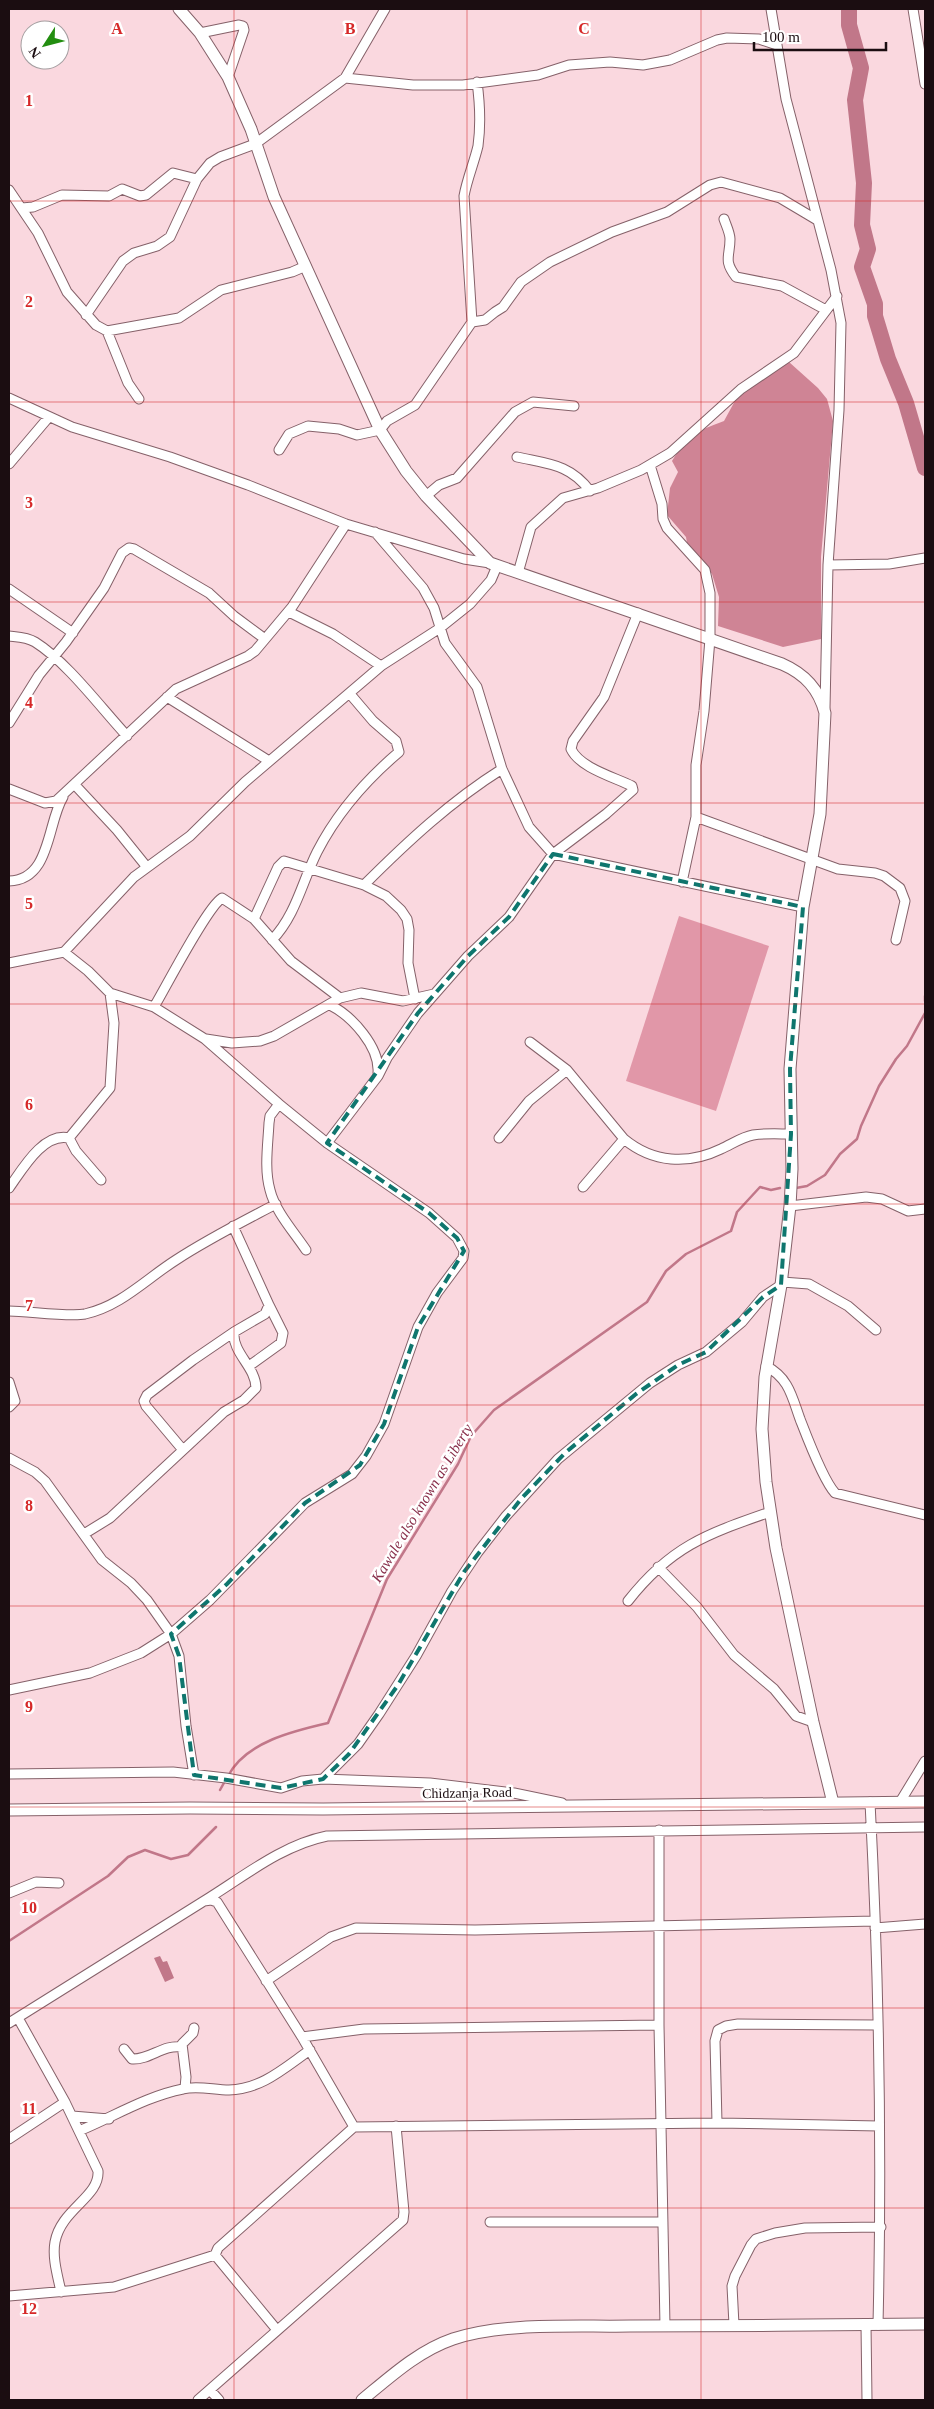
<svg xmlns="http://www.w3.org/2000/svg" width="934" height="2409" font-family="Georgia,serif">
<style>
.green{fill:#e197a8}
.forest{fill:#cf8495}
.water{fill:#c17789}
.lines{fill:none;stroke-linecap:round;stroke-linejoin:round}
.stream{stroke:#c17789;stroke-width:2.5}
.river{stroke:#c17789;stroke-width:16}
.minor-casing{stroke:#856169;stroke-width:11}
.tertiary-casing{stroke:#856169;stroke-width:13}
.minor{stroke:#fff;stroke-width:9}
.tertiary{stroke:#fff;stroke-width:11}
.marked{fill:none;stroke:#0f766e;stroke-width:4;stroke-dasharray:10 6;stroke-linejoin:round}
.grid{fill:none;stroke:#d62828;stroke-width:1;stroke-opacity:0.55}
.labels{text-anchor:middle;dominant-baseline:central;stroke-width:5;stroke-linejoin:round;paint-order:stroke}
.street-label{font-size:14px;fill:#1b0d11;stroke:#fff}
.water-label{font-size:15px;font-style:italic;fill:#882e4a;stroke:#fff}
.grid-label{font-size:16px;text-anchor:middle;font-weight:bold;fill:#d62828;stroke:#fff;stroke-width:5;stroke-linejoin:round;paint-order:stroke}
</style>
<rect width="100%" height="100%" fill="#fad8df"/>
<path class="green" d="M 679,916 L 769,946 L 716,1111 L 626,1081 Z"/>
<path class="forest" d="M 789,362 L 818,388 L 827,399 L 833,421 L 821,557 L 821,639 L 783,647 L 718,626 L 719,597 L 712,574 L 688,549 L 686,537 L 667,515 L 670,488 L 678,472 L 672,461 C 689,434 695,432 724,421 L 736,399 L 762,376 Z"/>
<path class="water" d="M 160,1956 L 163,1962 L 167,1961 L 174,1978 L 165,1982 L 154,1958 Z"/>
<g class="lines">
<path class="stream" d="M 925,996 L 925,1001
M 796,1188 L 807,1186 L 825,1175 L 840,1154 L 857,1139 L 861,1126 L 879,1086 L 896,1059 L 907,1046 L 925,1013
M 228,1776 C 246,1742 293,1731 328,1723 L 387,1579 L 458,1464 L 471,1436 L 494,1410 L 647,1302 L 666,1271 L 686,1254 L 731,1231 L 737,1212 L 760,1187 L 771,1190 L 780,1188
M 220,1790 L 225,1781
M 9,1941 L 108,1876 L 128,1857 L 145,1850 L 171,1859 L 188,1855 L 216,1827"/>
<path class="river" d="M 849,9 L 849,25 L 861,68 L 855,100 L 864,183 L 862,225 L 868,249 L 862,267 L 875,304 L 875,316 L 888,359 L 906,403 L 925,468"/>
<g class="minor-casing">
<path id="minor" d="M 771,9 L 786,99 L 831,270 L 841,323 L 839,410 L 828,565 L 825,708
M 913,9 L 925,84
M 200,33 L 239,25 L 243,26 L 244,30 L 228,77
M 345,78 L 413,85 L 463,85 L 538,75 L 569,65 L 610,62 L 643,65 L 670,60 L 717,40 L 727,38 L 759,39 L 777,45
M 9,190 L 38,233 L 67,292 L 96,325 L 107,331 L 179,318 L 221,290 L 292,272 L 306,266
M 22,208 L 33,207 L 62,195 L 109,196 L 122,189 L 140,196 L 146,195 L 173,173 L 197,179
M 724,219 C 726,225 730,233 730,239 C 730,257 723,260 736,277 L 782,286 L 826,310
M 86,315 L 123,261 L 134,253 L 157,246 L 170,237 L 197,179 L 210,163 L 220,157 L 255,144 L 345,78 L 385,9
M 472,322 L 464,196 C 467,179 474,163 478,146 C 481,124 480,104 477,82
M 107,331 L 128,383 L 139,399
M 9,398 L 72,427 L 170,457 L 248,485 L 346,524 L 464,559 L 490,563
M 279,450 L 289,434 L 308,426 L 339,429 L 357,435 L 380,430 L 387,421 L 415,405 L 472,322 L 485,320 L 495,312 L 503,307 L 521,282 L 550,262 L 612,232 L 667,212 L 710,185 L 721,182 L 780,198 L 817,220
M 517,457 C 548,464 570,464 590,491
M 9,464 L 48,418
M 650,465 L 662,504 L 663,519 L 667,528 L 705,570 L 710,593 L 710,639 L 704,711 L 696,765 L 696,817 L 682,882
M 426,496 L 439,485 L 457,478 L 515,412 L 533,402 L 574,406
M 375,532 L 423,588 L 434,608 L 445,643 L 477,687 L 502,769 L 529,827 L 553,854 L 803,907
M 828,565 L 889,564 L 925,558
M 518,573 L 531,527 L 563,498 L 598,488 L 641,470 L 670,453 L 741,389 L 794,353 L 837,296
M 9,589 L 73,633
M 289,612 L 333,634 L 381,666
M 9,636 C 18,637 27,637 35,642 C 67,662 101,708 127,736
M 167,697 L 269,761
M 9,723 L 39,675 L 66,642 L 104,588 L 122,553 L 129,548 L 134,549 L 209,593 L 234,616 L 265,639
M 75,785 L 117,830 L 146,866
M 9,789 L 45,803 L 56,801 L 176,689 L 248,656 L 255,651 L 292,607 L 346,524
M 696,817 L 838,869 L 875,873 L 884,876 L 900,888 L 905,901 L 896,940
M 9,881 C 51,880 47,823 63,797
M 364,885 C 407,842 451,801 502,769
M 254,919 L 278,867 L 284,861 L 364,885 L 386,896 L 401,910 L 407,919 L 409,930 L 408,963 L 415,999
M 272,940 C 296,915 302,882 317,852 C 337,813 366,780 399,752 L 396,741 L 373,721 L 350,694
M 64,952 L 134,877 L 190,836 L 245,782 L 381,666 L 440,628 L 470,604 L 491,580 L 497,566
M 9,963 L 64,952 L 88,971 L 110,993 L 154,1007 L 205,1039 L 279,1104 L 327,1143 L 429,1213 L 457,1238 L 464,1251 L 463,1258 L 437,1293 L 418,1327 L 384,1424 L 366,1456 L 352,1474 L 305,1503 L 210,1600 L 171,1634 L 141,1653 L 90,1673 L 9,1690
M 330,1005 C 352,1016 380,1047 378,1073
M 154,1007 C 166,987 207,907 222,898 L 254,919 L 291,961 L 340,998
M 206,1039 L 232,1043 L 260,1041 L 274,1036 L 340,998 L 361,993 L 403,1001 L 434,994
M 530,1042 L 567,1070 L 624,1139 C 653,1163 688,1165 721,1149 C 732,1144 742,1137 753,1135 C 765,1133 779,1134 791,1134
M 279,1104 L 270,1116 L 269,1123 C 268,1144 264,1169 270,1190 C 275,1211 294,1232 306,1250
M 69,1138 L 110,1088 L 114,1023 L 110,993
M 499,1138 L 529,1101 L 567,1070
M 327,1143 L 378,1076 L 387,1058 L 418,1013 L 468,956 L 509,917 L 553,854 L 606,814 L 633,790 L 632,786 C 614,777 580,768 571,749 L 573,741 L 604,697 L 638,613
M 583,1187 L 624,1139
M 9,1188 C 22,1170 43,1132 69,1138 L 76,1151 L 101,1180
M 790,1206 L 866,1197 L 882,1199 L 908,1211 L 925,1209
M 782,1282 L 809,1284 L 848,1306 L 876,1330
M 9,1311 C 27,1311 69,1317 85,1314 C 121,1306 146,1279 176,1260 C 208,1239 242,1222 276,1204
M 249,1366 L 281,1343 L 283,1333 L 269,1305
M 766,1366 C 789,1378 792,1397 800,1419 C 807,1437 823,1480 835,1493 L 925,1515
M 9,1382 L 15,1401 L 9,1407
M 183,1450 L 146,1406 L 144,1401 L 147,1395 L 193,1360 L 234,1332
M 9,1458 L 35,1472 L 45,1481 L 102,1560 L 131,1583 L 147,1600 L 171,1634 L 179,1656 L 186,1726 L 194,1775
M 84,1534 L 110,1518 L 224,1412 L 244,1400 L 256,1388 C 256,1367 232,1353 234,1332 L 265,1314 L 269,1305 L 233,1226
M 658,1567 L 697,1607 L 734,1655 L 774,1689 L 796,1716 L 813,1722
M 628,1601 C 671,1546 707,1534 770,1512
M 9,1774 L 173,1772 L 226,1778 L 281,1788 L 302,1781 L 323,1779 L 430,1783 L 514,1793 L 562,1803
M 323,1779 L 358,1744 L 379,1714 L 416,1656 L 452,1591 L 478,1552 L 506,1516 L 558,1459 L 650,1383 L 678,1365 L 706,1352 L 742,1322 L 763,1297 L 781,1285
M 870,1802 C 879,1976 882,2151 878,2325
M 900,1802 L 925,1761
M 659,1830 L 659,2025 L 665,2326
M 9,1893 L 36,1882 L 59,1883
M 204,1901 C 243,1877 282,1845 327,1836 L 925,1827
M 875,1928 L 925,1924
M 266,1981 L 331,1937 L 356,1928 L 475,1930 L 875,1921
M 18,2018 L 65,2102 L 98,2171 C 100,2197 61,2209 55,2242 C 52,2258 58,2277 61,2292
M 9,2023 L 204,1901 L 211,1900 L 217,1902 L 302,2037 L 354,2127
M 302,2037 L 364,2029 L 659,2025
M 124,2049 L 132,2059 C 150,2060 163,2044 182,2047
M 185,2088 L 186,2077 L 182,2044 L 193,2033 L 194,2028
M 72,2116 L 109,2119
M 717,2123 L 715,2041 L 718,2030 L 726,2026 L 738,2024 L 877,2025
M 79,2131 C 113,2117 147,2096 183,2089 C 197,2085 214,2090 229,2090 C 262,2089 284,2068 310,2050
M 9,2139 L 65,2102
M 490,2222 L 663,2222
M 9,2296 L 114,2287 L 215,2255
M 734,2325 L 732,2286 L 735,2276 L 751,2245 L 756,2239 L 775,2233 L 805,2228 L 881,2227
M 866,2325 L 867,2400
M 277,2330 L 215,2255 L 218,2248 L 354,2127 L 717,2123 L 879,2126
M 210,2390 L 219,2400
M 198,2400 L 403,2220 L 404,2212 L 396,2126"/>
</g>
<g class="tertiary-casing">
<path id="tertiary" d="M 179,9 L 200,33 L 228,77 L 251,129 L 274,197 L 380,430 L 406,471 L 426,496 L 490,563 L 782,664 C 805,674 819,689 825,713 L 820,814 L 803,907 L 790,1069 L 792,1169 L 790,1206 L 781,1285 L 765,1377 L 762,1429 L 766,1482 L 776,1548 L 813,1722 L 833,1803
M 9,1810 L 190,1808 L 323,1809 L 925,1802
M 362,2400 C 390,2377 418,2351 453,2339 C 504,2322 576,2327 630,2326 C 728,2326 827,2325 925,2324"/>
</g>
<use href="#minor" class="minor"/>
<use href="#tertiary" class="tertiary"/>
</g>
<path class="marked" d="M 553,854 L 803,907 L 790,1069 L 791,1134 L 781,1285 L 763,1297 L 706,1352 L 678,1365 L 636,1394 L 565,1453 L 521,1499 L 464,1572 L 398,1685 L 349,1754 L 323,1779 L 281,1788 L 194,1775 L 179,1656 L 171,1634 L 227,1584 L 305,1503 L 360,1465 L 384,1424 L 418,1327 L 464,1251 L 457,1238 L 429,1213 L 327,1143 L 418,1013 L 468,956 L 509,917 Z"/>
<path class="grid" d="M 234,9 L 234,2400M 467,9 L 467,2400M 701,9 L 701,2400M 9,201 L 925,201M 9,402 L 925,402M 9,602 L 925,602M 9,803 L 925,803M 9,1004 L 925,1004M 9,1204 L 925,1204M 9,1405 L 925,1405M 9,1606 L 925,1606M 9,1807 L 925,1807M 9,2008 L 925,2008M 9,2208 L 925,2208"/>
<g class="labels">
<g class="street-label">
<text transform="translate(467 1793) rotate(-1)">Chidzanja Road</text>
</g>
<g class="water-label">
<text transform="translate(422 1503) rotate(-59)">Kawale also known as Liberty</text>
</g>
</g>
<g class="grid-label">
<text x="117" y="34">A</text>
<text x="350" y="34">B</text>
<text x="584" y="34">C</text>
<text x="29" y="106">1</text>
<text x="29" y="307">2</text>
<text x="29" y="508">3</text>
<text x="29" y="708">4</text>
<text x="29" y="909">5</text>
<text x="29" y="1110">6</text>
<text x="29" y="1311">7</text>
<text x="29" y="1511">8</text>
<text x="29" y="1712">9</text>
<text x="29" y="1913">10</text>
<text x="29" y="2114">11</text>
<text x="29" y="2314">12</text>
</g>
<rect width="934" height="2409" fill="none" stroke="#1b0d11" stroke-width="20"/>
<g transform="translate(45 45) rotate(234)"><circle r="24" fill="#ffffff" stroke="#a49ea0"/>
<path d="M0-4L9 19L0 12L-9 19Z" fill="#238e10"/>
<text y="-8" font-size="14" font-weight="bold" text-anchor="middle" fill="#1b0d11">N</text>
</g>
<path d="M754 42v8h132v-8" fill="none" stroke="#1b0d11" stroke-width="2.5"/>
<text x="762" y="42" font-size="15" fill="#1b0d11" stroke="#ffffff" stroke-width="4" paint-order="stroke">100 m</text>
</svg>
